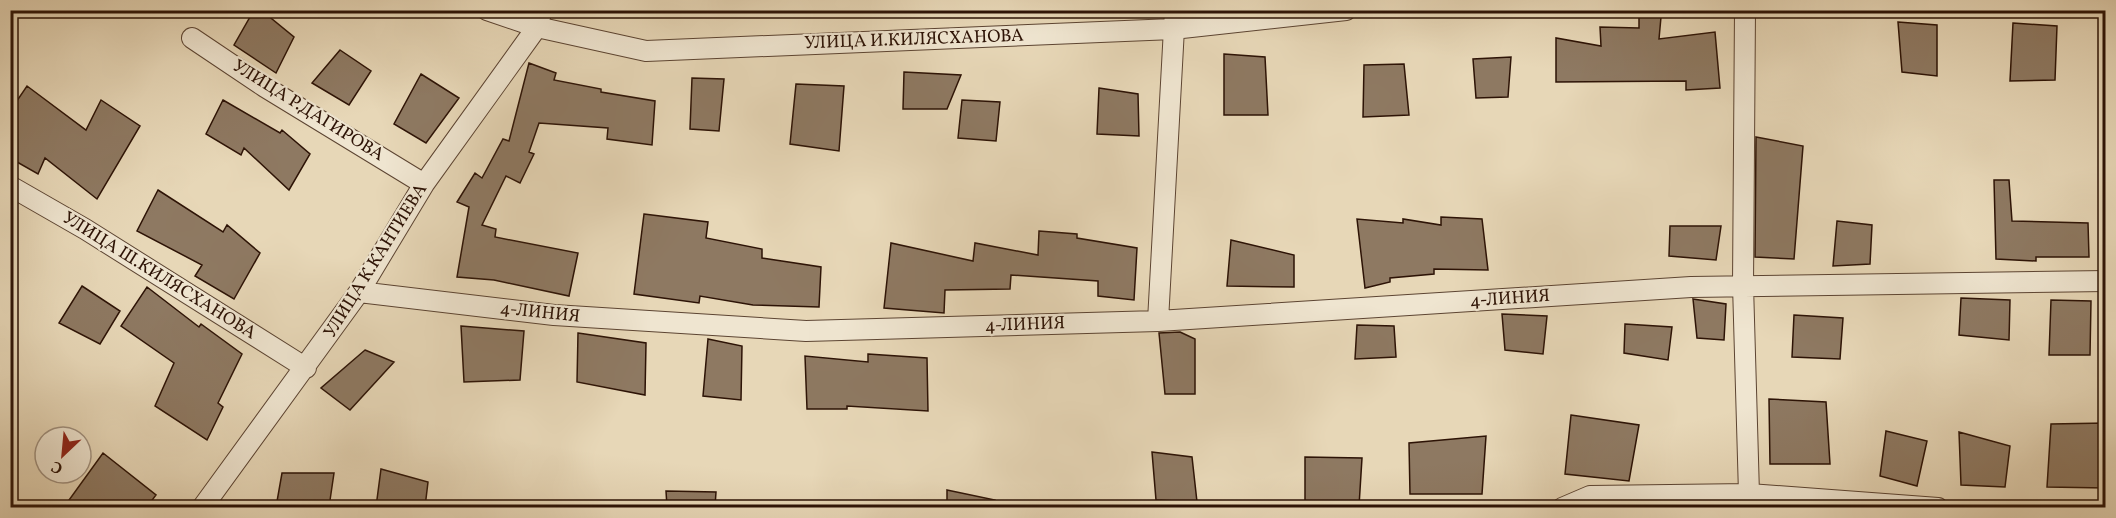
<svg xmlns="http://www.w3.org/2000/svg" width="2116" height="518" font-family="Vollkorn,serif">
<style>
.building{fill:#8e7962;stroke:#2d1306;stroke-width:1.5}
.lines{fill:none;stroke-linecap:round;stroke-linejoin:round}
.minor-casing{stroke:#5c4432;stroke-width:22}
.minor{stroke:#efe5d0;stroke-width:20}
.labels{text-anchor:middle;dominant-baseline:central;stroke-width:4.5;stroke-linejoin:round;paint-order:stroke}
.street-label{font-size:18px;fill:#2d1306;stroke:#efe5d0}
</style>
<rect width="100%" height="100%" fill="#e7d7b7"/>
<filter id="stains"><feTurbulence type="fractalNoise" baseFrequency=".00333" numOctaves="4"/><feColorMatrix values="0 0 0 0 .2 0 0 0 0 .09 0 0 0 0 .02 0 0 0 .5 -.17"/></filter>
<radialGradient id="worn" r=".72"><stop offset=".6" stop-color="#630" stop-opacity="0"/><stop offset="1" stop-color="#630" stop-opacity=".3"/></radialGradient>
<path class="building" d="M 254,10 L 261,10 L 294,37 L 276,73 L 234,45 Z
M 1639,16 L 1661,17 L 1659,39 L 1715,32 L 1720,88 L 1686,90 L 1686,81 L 1556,82 L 1556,38 L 1601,46 L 1600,27 L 1639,28 Z
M 1898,22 L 1937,25 L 1937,76 L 1902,72 Z
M 2013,23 L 2057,26 L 2055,80 L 2010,81 Z
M 340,50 L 371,71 L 349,105 L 312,83 Z
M 1224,54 L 1265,57 L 1268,115 L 1224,115 Z
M 1511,57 L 1508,97 L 1476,98 L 1473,59 Z
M 529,63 L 556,73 L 554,80 L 601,89 L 601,92 L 655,101 L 652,145 L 607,139 L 608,128 L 539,123 L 529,152 L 534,154 L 520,183 L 506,176 L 482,225 L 496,229 L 495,237 L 578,253 L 569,296 L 494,280 L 457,277 L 469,207 L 457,202 L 475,173 L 482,178 L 503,139 L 509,141 Z
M 1404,64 L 1409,115 L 1363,117 L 1364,65 Z
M 904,72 L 961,75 L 947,109 L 903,109 Z
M 421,74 L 459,98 L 426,143 L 394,124 Z
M 692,78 L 724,79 L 719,131 L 690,129 Z
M 796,84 L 844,86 L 839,151 L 790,144 Z
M 27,86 L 86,130 L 101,100 L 140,126 L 97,199 L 45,158 L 38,174 L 10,158 L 10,111 Z
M 1099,88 L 1138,94 L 1139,136 L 1097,134 Z
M 223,100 L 280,133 L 282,130 L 310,154 L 289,190 L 244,148 L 241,155 L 206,134 Z
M 962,100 L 1000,102 L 996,141 L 958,138 Z
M 1756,137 L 1803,146 L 1794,259 L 1755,257 Z
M 1994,180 L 2009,180 L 2012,221 L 2088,223 L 2089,257 L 2036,257 L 2036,261 L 1996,259 Z
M 158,190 L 223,232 L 227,225 L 260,253 L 234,299 L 195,276 L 202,265 L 137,231 Z
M 644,214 L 708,222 L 706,238 L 762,249 L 762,258 L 821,267 L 819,307 L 753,305 L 700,296 L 699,303 L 634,294 Z
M 1441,217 L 1482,219 L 1488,270 L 1434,269 L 1434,274 L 1390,278 L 1390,282 L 1365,288 L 1357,219 L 1403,223 L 1403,219 L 1441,225 Z
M 1837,221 L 1872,225 L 1870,264 L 1833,266 Z
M 1670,226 L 1721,226 L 1716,260 L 1669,256 Z
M 1039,231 L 1077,234 L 1077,238 L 1137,248 L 1134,300 L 1098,296 L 1098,281 L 1011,275 L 1010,289 L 945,290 L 944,313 L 884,308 L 891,243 L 973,261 L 975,243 L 1038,255 Z
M 1231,240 L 1294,255 L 1294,287 L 1227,286 Z
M 82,286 L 120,311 L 100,344 L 59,323 Z
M 147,287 L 199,327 L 201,324 L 242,354 L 218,403 L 223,407 L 207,440 L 155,406 L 174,363 L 121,326 Z
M 1961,298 L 2010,300 L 2009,340 L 1959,335 Z
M 1693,299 L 1726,304 L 1724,340 L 1697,338 Z
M 2051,300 L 2091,301 L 2090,355 L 2049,355 Z
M 1502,314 L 1547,316 L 1543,354 L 1505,350 Z
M 1794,315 L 1843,318 L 1840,359 L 1792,357 Z
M 1625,324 L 1672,327 L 1668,360 L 1624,353 Z
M 1357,325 L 1394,326 L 1396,357 L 1355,359 Z
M 461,326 L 524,331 L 520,380 L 464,382 Z
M 1180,332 L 1195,339 L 1195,394 L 1165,394 L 1159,333 Z
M 578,333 L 646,343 L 645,395 L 577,382 Z
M 708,339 L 742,346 L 741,400 L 703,396 Z
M 365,350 L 394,362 L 350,410 L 321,388 Z
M 868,354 L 927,358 L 928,411 L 847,406 L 847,409 L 807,409 L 805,356 L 868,362 Z
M 1769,399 L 1826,402 L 1830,464 L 1770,464 Z
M 1571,415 L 1639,425 L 1629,481 L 1565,474 Z
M 2106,423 L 2106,488 L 2047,487 L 2051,424 Z
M 1886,431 L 1927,441 L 1917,486 L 1880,476 Z
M 1959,432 L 2010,446 L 2005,487 L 1961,485 Z
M 1486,436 L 1482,494 L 1410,494 L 1409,443 Z
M 1152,452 L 1192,457 L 1197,502 L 1156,500 Z
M 103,453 L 156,495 L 147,507 L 64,507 Z
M 1305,457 L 1362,458 L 1359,506 L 1305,507 Z
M 381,469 L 428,482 L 425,507 L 376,507 Z
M 282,473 L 334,473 L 329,507 L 276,507 Z
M 947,490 L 995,500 L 994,507 L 947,507 Z
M 666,491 L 716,492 L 715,507 L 667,507 Z"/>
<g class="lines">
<g class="minor-casing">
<path id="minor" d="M 487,10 L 537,27 L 646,51 L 1173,29 L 1346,10
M 1745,10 L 1743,285 L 1749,494
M 192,38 L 265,87 L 424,184
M 10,186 L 85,229 L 306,368
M 359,292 L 554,315 L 806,331 L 1158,321 L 1691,287 L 2106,281
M 1158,321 L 1175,10
M 202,508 L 359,292 L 424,184 L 537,27 L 542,10
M 1562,508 L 1590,496 L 1749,494 L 1938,508"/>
</g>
<use href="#minor" class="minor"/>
</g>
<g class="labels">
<g class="street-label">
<text transform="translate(914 40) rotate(-2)">УЛИЦА И.КИЛЯСХАНОВА</text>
<text transform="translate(308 111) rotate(32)">УЛИЦА Р.ДАГИРОВА</text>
<text transform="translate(376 261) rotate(-58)">УЛИЦА К.КАНТИЕВА</text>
<text transform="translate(159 276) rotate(32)">УЛИЦА Ш.КИЛЯСХАНОВА</text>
<text transform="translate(1510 299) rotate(-4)">4-ЛИНИЯ</text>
<text transform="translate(540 313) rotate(6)">4-ЛИНИЯ</text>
<text transform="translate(1025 325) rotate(-2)">4-ЛИНИЯ</text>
</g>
</g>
<rect width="2116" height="518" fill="none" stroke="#e7d7b7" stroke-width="36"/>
<rect x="12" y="12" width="2092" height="494" fill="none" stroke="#2d1306" stroke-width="3"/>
<rect x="18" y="18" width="2080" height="482" fill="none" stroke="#2d1306" stroke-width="1.5"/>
<g transform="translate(63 455) rotate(206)"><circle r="28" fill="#efe5d0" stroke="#a1917f" stroke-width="1.5"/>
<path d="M0-4.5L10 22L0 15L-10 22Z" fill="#8f2418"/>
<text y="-9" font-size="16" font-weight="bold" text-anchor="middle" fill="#2d1306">С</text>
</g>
<rect width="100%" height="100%" filter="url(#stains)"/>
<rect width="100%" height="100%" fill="url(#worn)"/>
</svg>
